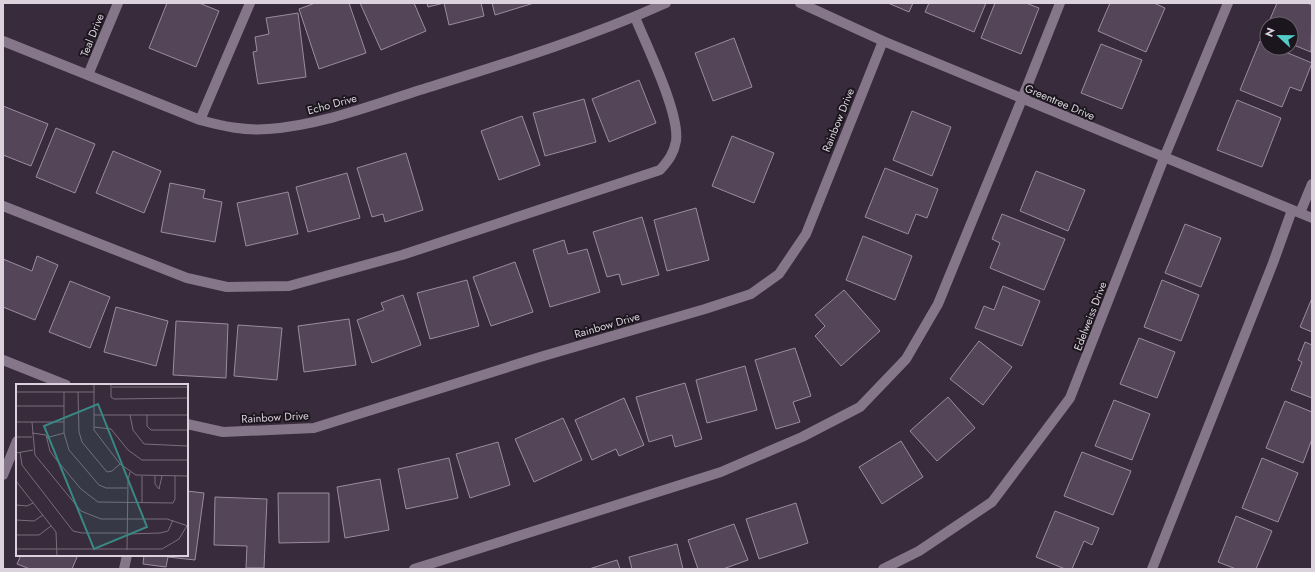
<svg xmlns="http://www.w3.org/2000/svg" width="1315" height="572" font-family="Jost,sans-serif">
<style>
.building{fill:#544658;stroke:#9b8c9f}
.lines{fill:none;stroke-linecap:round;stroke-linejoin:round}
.minor{stroke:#857689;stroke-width:10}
.labels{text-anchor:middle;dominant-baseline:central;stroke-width:4;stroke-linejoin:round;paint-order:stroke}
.street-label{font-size:11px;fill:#dbd2dd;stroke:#1b161d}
.inset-road{fill:none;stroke:#796e7c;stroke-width:1}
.view{fill:#388884;fill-opacity:0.15;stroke:#388884;stroke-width:2}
.inset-edge{fill:none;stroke:#dbd2dd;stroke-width:2}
</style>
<rect width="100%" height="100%" fill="#382b3b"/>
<path class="building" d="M 167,3 L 199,3 L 219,11 L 196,67 L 149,48 Z
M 315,3 L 349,3 L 366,53 L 319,69 L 299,9 Z
M 360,3 L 414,3 L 426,31 L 381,50 Z
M 427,3 L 481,3 L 484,16 L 449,25 L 444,3 L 428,7 Z
M 492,3 L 534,3 L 495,15 Z
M 888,3 L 913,3 L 909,12 Z
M 929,3 L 986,3 L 974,32 L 925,12 Z
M 995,3 L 1026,3 L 1039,8 L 1021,54 L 981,38 Z
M 1110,3 L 1154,3 L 1165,8 L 1146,52 L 1098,31 Z
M 1277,3 L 1307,3 L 1312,5 L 1311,52 L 1291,44 L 1291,24 L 1268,24 Z
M 298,13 L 306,77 L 258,84 L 253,52 L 257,51 L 255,37 L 269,34 L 266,18 Z
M 734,38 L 752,87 L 713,101 L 695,53 Z
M 1260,41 L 1267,44 L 1267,48 L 1276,48 L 1312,63 L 1301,91 L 1290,87 L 1282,107 L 1240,90 Z
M 1101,44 L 1142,60 L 1122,109 L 1081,93 Z
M 639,80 L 656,123 L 609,142 L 592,99 Z
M 584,99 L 596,142 L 545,156 L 533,113 Z
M 1237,100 L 1281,118 L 1262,167 L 1217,150 Z
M 3,106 L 48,124 L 31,166 L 3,155 Z
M 912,111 L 951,127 L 932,176 L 893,160 Z
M 522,116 L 540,165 L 499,180 L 481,131 Z
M 56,128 L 95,144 L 75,193 L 36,177 Z
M 732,136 L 774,153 L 754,203 L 712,186 Z
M 113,151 L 161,171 L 144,213 L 96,193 Z
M 406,153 L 423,210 L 385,222 L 383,214 L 372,217 L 357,168 Z
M 885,168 L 938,189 L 927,218 L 916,214 L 908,234 L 865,217 Z
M 1036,171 L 1085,190 L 1068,231 L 1020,211 Z
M 347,173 L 360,218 L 308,232 L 296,187 Z
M 170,183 L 205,190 L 203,198 L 222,202 L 215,242 L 161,232 Z
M 288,192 L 298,234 L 246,246 L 237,203 Z
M 696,208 L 709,260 L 667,271 L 654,220 Z
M 1002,214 L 1065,239 L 1044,290 L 990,268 L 1000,243 L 992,239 Z
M 642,217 L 659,275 L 622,285 L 619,274 L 607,277 L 593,232 Z
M 1185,224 L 1221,238 L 1201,287 L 1165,273 Z
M 863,236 L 912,256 L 895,300 L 846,280 Z
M 564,240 L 568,254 L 587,249 L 600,292 L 550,307 L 533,250 Z
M 37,256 L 58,265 L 35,320 L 3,307 L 3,259 L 32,271 Z
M 515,262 L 533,312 L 491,326 L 473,277 Z
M 467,280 L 479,326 L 430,339 L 417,293 Z
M 1162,280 L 1199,295 L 1181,341 L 1144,327 Z
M 70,281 L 110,297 L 90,348 L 49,332 Z
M 1003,286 L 1040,301 L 1022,346 L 975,328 L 984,306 L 994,310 Z
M 844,290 L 880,331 L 841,366 L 815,336 L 825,326 L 815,315 Z
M 403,295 L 421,345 L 372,363 L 357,320 L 384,310 L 381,303 Z
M 1312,298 L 1312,332 L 1300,327 Z
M 116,307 L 168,321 L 156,366 L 104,352 Z
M 349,319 L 356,365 L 304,372 L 298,326 Z
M 176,321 L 228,324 L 226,378 L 173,375 Z
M 238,325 L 282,328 L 277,380 L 234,376 Z
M 1139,338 L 1175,352 L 1157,398 L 1120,384 Z
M 979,341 L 1012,367 L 983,405 L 950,379 Z
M 1305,342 L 1312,345 L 1312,398 L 1291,390 L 1302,362 L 1298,360 Z
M 795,348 L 811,396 L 793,402 L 800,422 L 776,429 L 755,360 Z
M 745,366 L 757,410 L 707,423 L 696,380 Z
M 685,383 L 702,439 L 675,447 L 672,435 L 649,442 L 636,397 Z
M 948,397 L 975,428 L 937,461 L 910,431 Z
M 624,398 L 644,445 L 619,456 L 616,449 L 592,460 L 575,420 Z
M 1114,400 L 1150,414 L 1132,460 L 1095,446 Z
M 1285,401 L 1312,412 L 1312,439 L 1303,463 L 1266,448 Z
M 563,418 L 582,460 L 534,482 L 515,439 Z
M 901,441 L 923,477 L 882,504 L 859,467 Z
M 498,442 L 510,485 L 470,498 L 456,454 Z
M 1082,452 L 1131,471 L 1113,515 L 1064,496 Z
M 449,458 L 458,498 L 406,509 L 398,469 Z
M 1262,458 L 1298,473 L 1278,522 L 1242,508 Z
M 380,479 L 389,530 L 345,538 L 337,487 Z
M 187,491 L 204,493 L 195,560 L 168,557 L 166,567 L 143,564 L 144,555 L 187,555 Z
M 278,493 L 329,493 L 329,542 L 279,543 Z
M 215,497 L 267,499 L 264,568 L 246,568 L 247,546 L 214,545 Z
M 796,503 L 808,543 L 759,559 L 746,519 Z
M 1055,511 L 1099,528 L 1092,545 L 1084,541 L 1072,569 L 1065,569 L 1036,557 Z
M 1236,516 L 1272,531 L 1256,569 L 1236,569 L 1218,562 Z
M 734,524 L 748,560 L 723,569 L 698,569 L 688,540 Z
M 677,544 L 683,569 L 632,569 L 629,557 Z
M 21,555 L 78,555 L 72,569 L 30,569 L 17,564 Z
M 617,560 L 620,569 L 589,569 Z"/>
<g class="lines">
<path class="minor" d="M 800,3 L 883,41 L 1312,218
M 3,41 L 200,120 C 222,126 244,131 268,129 C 321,125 370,106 420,90 C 503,64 586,39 666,3
M 88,75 L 118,3
M 200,120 L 250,3
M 3,206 L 187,278 L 227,287 L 289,286 L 402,255 L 660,170 C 669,160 674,153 676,141 C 680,113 646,45 635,17
M 1300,213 L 1312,184
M 3,360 L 66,385
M 187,424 L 223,432 L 314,428 L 540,357 L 705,309 L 751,294 L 779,274 L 806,234 L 883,41
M 3,475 L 17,441
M 124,569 L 127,555
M 414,569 L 721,472 L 802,437 L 860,407 L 906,359 L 938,304 L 1022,99 L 1060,3
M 883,569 L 919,551 L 992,502 L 1070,398 L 1164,158 L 1228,3
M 1152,569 L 1273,263 L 1292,210"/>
</g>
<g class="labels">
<g class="street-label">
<text transform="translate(92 35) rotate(-68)">Teal Drive</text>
<text transform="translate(1060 102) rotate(23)">Greentree Drive</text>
<text transform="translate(332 104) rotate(-15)">Echo Drive</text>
<text transform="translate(838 120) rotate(-68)">Rainbow Drive</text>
<text transform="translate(1090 316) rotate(-69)">Edelweiss Drive</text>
<text transform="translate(607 325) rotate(-16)">Rainbow Drive</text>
<text transform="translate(275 417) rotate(-3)">Rainbow Drive</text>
</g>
</g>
<g transform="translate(16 384)">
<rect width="172" height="172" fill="#382b3b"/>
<path class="inset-road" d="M 78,0 L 78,46 L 104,80 L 120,91 L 172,92M 95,0 L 95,13 L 98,15 L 172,14M 96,3 L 172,3M 0,8 L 78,8M 48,8 L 48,49 L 53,66 L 83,101 L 90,104 L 111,104M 62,8 L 63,48 L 66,58 L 91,88 L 96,87 L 104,80M 0,22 L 48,22M 78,31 L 172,31M 114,31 L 117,46 L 128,60 L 172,62M 131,31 L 131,42 L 135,46 L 172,46M 0,38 L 48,38M 16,38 L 19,71 L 65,127 L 85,135 L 151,135 L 172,142M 78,43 L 95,45 L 112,66 L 126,76 L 172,76M 16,49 L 30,51 L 34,67 L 39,74 L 65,105 L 82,118 L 157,119 L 159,115 L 159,92M 0,53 L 16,53M 30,54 L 48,49M 4,68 L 6,81 L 57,147 L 66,149 L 111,149M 0,69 L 17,66M 139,92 L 139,100 L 143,105 L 146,92M 0,97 L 40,148 L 41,172M 126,119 L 126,92M 0,121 L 11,122 L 17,119M 0,136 L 18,137 L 27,131M 111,150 L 144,149 L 152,147 L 157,136M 0,151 L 23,151 L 35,142M 0,165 L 146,165 L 163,155 L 172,140M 111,166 L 112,96 L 114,88"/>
<path class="view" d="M 82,20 L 131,143 L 78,165 L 28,42 Z"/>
<rect width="172" height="172" class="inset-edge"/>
</g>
<rect width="1315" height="572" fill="none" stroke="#dbd2dd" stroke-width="8"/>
<g transform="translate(1279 36) rotate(292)"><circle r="19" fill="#1b161d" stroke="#68616a"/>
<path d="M0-3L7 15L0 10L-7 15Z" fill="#54cdc8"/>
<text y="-6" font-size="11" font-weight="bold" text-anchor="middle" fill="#dbd2dd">N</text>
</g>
</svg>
